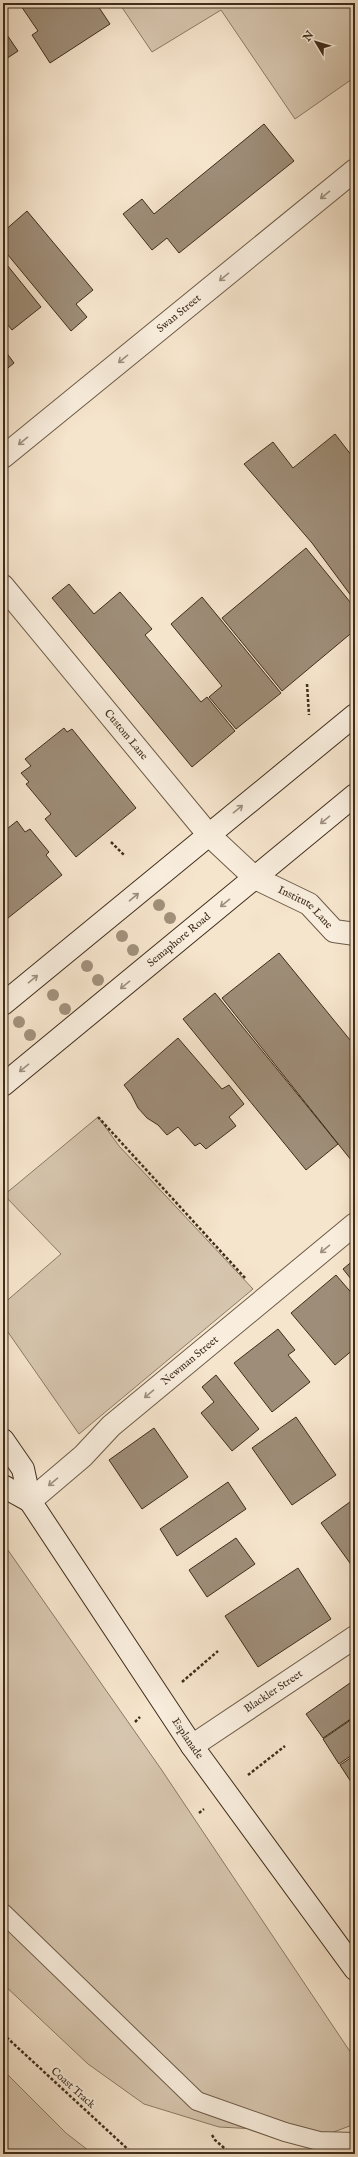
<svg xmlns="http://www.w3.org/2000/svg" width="358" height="2157" font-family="'IM FELL English',serif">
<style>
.green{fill:#d7c6af;stroke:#8b7a65}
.building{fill:#9e8d78;stroke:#3f2d1b}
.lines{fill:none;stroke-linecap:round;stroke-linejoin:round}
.lane-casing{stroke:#6d5b48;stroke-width:20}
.street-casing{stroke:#6d5b48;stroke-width:24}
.secondary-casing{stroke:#3f2d1b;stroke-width:24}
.path{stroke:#3f2d1b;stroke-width:2.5;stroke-dasharray:3 2;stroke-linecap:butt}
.lane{stroke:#f9eede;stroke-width:18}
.street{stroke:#f9eede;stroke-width:22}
.secondary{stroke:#f9eede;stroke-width:22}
.tree{fill:#a2917c}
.oneway{stroke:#9c8e7c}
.labels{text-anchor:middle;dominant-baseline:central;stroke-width:4;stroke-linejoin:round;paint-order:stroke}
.street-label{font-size:11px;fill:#3f2d1b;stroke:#f9eede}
</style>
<rect width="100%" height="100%" fill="#f6e5cd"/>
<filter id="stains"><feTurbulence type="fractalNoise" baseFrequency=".005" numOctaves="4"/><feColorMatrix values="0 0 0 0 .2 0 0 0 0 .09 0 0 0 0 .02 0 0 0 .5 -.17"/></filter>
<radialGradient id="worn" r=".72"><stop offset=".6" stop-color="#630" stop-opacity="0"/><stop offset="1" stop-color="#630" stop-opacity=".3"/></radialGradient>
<path class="green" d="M 119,3 L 355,3 L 355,77 L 295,119 L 221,10 L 152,52 Z
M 98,1117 L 119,1146 L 253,1289 L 79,1434 L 3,1325 L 3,1304 L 61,1254 L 4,1195 Z
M 3,1543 L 161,1769 L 355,2059 L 355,2124 L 331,2133 L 219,2127 L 144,2104 L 88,2064 L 3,1984 Z
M 3,2070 L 66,2133 L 93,2154 L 3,2154 Z"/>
<path class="building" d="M 19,3 L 96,3 L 110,24 L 50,63 L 32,35 L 38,31 Z
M 3,29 L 18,51 L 3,61 Z
M 264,124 L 294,161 L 179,253 L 167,238 L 152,250 L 123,214 L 142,199 L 154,214 Z
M 27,211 L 93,290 L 76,304 L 87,317 L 71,331 L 3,249 L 3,232 Z
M 3,260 L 41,307 L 12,330 L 3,319 Z
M 3,348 L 14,363 L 3,372 Z
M 335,434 L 355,460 L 355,601 L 312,543 L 244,464 L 273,442 L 293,468 Z
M 306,548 L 355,608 L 355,630 L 282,691 L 222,618 Z
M 69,584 L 94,614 L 120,592 L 152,629 L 145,635 L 201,702 L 207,697 L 235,731 L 192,767 L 52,598 Z
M 202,597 L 281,693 L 236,729 L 209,697 L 222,686 L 171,624 Z
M 64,728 L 67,732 L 72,729 L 136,808 L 76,857 L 45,819 L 51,814 L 26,784 L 29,782 L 21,773 L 31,766 L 25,759 Z
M 17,821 L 25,832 L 30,829 L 49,852 L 46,855 L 62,875 L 3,922 L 3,832 Z
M 279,953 L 355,1046 L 355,1165 L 222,998 Z
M 215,993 L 338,1144 L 306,1170 L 183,1019 Z
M 178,1038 L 222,1089 L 229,1085 L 244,1104 L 229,1117 L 236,1126 L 206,1149 L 200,1143 L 195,1146 L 178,1127 L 167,1135 L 158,1125 L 147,1118 L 138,1108 L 131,1094 L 124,1085 Z
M 355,1259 L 355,1284 L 343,1269 Z
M 336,1275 L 355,1297 L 355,1348 L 335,1365 L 291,1313 Z
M 278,1329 L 295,1350 L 288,1355 L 310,1382 L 272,1412 L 234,1363 Z
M 216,1375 L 259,1429 L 232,1451 L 201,1413 L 214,1402 L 202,1387 Z
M 296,1417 L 336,1475 L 292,1505 L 252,1448 Z
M 154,1428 L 188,1477 L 142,1509 L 109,1460 Z
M 228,1482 L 246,1509 L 177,1556 L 160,1529 Z
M 354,1499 L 355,1500 L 355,1570 L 321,1523 Z
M 236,1538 L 255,1564 L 207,1597 L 189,1570 Z
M 298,1568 L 331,1619 L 258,1667 L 225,1616 Z
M 350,1683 L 355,1690 L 355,1716 L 323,1738 L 306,1714 Z
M 355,1717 L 355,1753 L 339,1764 L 323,1739 Z
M 355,1755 L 355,1788 L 340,1765 Z"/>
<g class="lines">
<g class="lane-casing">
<path id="lane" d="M 3,1913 L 197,2101 L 285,2132 L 319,2141 L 355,2142"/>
</g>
<g class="street-casing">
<g id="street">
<path id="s1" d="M 3,457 L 355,170"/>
<path id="s2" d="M 3,586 L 208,834 L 255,878 L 309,904 L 334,931 L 355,934"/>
<path id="s3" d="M 30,1501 L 83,1456 L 111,1426 L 355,1224"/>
<path id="s4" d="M 192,1746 L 355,1637"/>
</g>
</g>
<g class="secondary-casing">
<g id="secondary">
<path d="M 3,1004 L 355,715"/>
<path id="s5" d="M 3,1085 L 355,795"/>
<path id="s6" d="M 3,1440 L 23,1469 L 30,1501 L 192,1746 L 355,1969"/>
<path d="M 3,1486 L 30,1501"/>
</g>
</g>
<path class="path" d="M 307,684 L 309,715
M 111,842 L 125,856
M 98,1117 L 246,1279
M 182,1682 L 218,1651
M 135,1722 L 140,1717
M 248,1775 L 285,1746
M 199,1813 L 204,1809
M 3,2034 L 133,2154
M 354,2039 L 355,2039
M 212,2135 L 215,2140 L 231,2154"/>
<use href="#lane" class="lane"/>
<use href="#street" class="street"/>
<use href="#secondary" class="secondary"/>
</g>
<g class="tree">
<circle cx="159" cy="905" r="6"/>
<circle cx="170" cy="918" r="6"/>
<circle cx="122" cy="936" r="6"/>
<circle cx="133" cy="950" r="6"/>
<circle cx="87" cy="966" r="6"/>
<circle cx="98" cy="980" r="6"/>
<circle cx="53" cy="995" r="6"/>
<circle cx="65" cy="1009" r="6"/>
<circle cx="19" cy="1022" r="6"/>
<circle cx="30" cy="1035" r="6"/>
</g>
<defs><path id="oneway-shaft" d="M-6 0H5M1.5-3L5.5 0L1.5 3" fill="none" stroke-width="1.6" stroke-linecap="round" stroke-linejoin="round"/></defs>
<g class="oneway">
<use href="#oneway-shaft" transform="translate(325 195) rotate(141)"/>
<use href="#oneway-shaft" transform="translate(224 277) rotate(141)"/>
<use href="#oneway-shaft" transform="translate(123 359) rotate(141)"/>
<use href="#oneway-shaft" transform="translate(23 441) rotate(141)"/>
<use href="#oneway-shaft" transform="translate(238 809) rotate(-39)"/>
<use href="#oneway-shaft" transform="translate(325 820) rotate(140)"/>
<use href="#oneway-shaft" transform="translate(134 897) rotate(-40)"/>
<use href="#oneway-shaft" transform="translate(225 903) rotate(141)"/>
<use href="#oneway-shaft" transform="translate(33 979) rotate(-39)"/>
<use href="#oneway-shaft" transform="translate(125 985) rotate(141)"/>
<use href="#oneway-shaft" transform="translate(24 1068) rotate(141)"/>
<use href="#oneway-shaft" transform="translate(325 1249) rotate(141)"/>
<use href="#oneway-shaft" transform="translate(149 1394) rotate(140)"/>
<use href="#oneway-shaft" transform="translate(53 1482) rotate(140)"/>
</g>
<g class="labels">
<g class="street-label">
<text stroke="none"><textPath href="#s1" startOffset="227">Swan Street</textPath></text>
<text stroke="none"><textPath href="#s2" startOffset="193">Custom Lane</textPath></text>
<text stroke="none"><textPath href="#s2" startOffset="445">Institute Lane</textPath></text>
<text stroke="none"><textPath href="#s5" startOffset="228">Semaphore Road</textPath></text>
<text stroke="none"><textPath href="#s3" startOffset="213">Newman Street</textPath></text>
<text stroke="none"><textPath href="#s4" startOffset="98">Blackler Street</textPath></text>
<text stroke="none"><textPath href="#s6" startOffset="353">Esplanade</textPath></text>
<text transform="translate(73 2088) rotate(42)">Coast Track</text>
</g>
</g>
<rect width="358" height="2157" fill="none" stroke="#f6e5cd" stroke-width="16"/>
<rect x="4" y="4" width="350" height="2149" fill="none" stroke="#3f2d1b" stroke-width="2"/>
<rect x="8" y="8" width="342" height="2141" fill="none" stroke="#3f2d1b"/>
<g transform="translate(316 42) rotate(308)" stroke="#f9eede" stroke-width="3" paint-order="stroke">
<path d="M0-3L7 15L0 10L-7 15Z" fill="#3f2d1b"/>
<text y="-6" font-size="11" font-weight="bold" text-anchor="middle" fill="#3f2d1b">N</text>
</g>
<rect width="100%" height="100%" filter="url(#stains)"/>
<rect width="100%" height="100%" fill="url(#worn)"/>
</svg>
